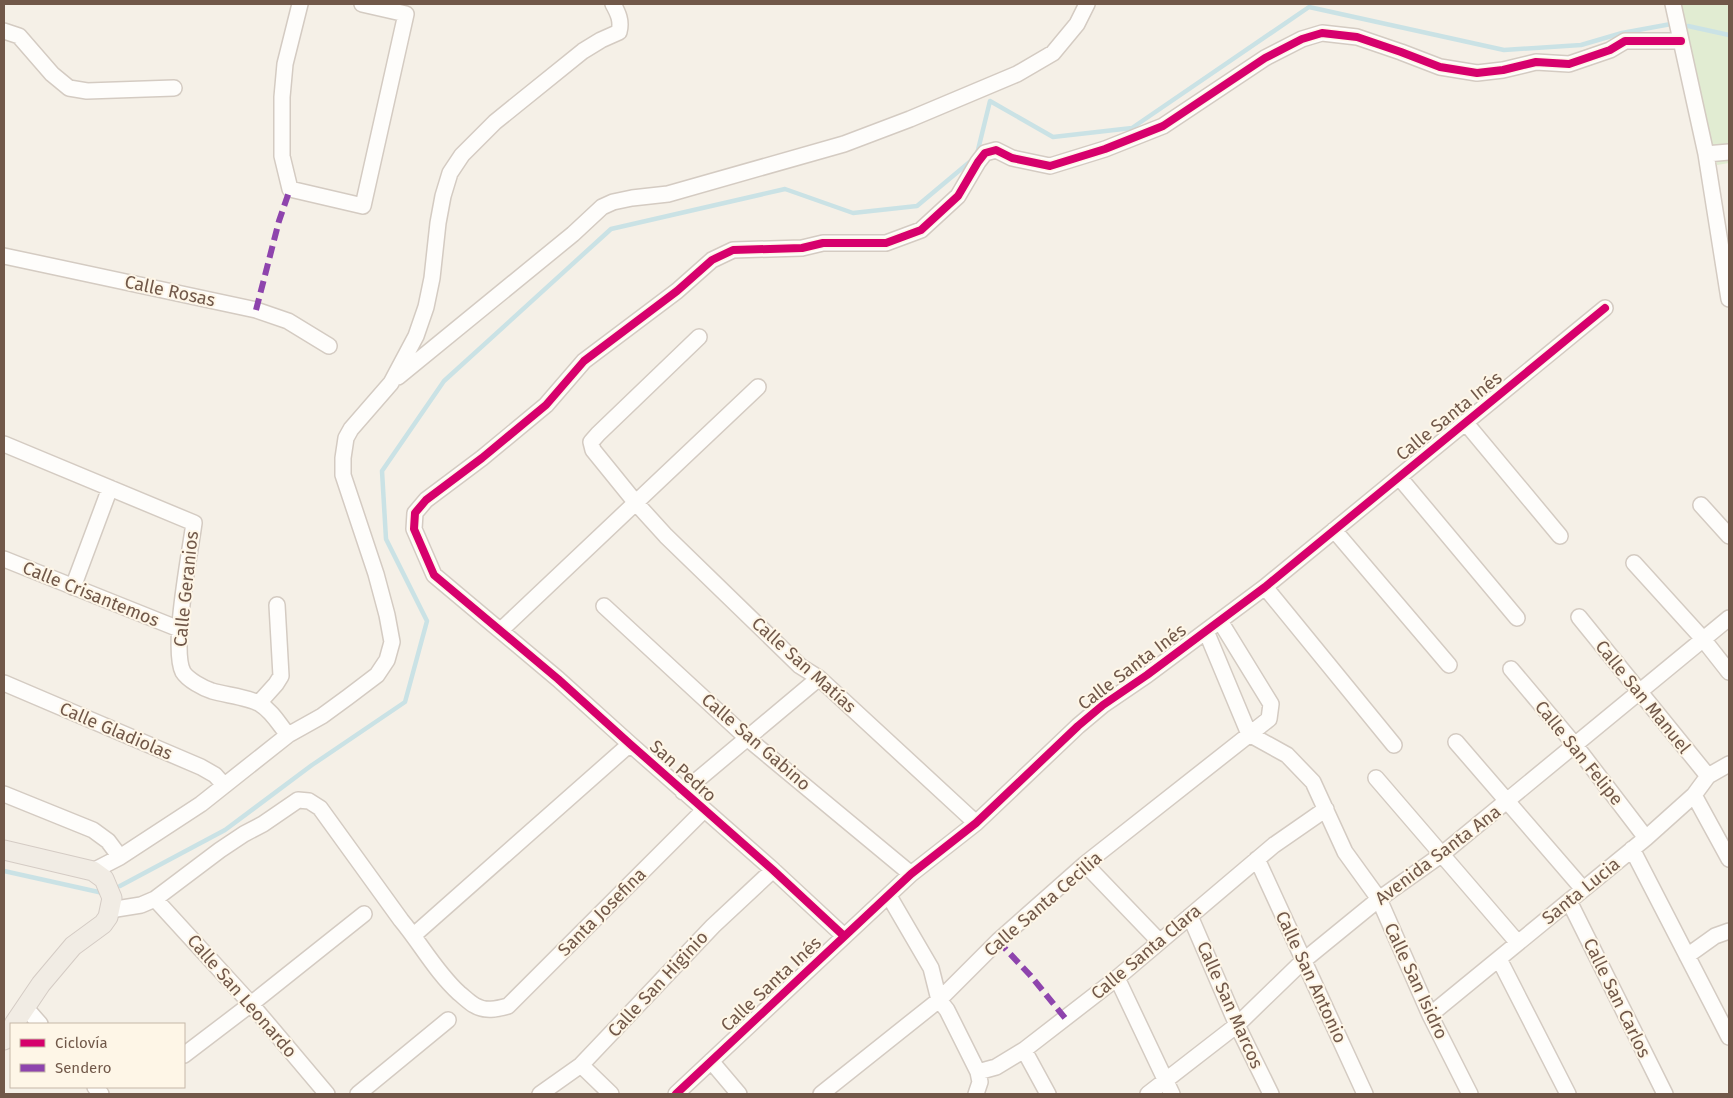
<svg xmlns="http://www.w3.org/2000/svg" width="1733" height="1098" font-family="'Fira Sans',sans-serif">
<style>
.green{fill:#e1ecd2}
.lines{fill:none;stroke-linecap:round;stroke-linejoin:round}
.stream{stroke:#cae2e5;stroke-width:4.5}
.minor-casing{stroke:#d4cbc2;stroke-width:18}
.major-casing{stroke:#d4cbc4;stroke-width:21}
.minor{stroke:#fefdfb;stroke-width:15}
.major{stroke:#f1ece4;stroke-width:19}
.quiet{stroke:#8e44ad;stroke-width:6;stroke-dasharray:12 6;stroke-linecap:butt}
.cycleway-casing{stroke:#fef6e7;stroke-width:11}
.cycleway{stroke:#d6006c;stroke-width:8}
.labels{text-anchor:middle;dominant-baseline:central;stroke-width:4;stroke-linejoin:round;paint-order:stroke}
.street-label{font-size:18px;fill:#715849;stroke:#fef6e7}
</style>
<rect width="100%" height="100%" fill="#f5f0e7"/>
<path class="green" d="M 1678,4 L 1729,4 L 1729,163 L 1717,165 Z"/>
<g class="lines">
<path class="stream" d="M 1688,26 L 1729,35
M 977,154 L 990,101 L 1053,137 L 1132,128 L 1309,7 L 1504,50 L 1581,45 L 1622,33 L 1671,24
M 4,871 L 103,893
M 120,886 L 225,830 L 312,765 L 405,702 L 427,621 L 386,539 L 382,471 L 444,381 L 611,229 L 785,189 L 853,213 L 917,206 L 972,160"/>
<g class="minor-casing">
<path id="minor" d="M 300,4 L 285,64 L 282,97 L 282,156 L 290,189 L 363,206 L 406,14 L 362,4
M 1673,4 L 1706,154 L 1729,299
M 4,31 L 19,36 L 52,74 L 69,88 L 87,91 L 174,88
M 1706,154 L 1729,152
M 4,256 L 256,310 L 288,321 L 329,346
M 699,337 L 598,434 L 591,442 L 593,450 L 636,503 L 666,536 L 800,666 L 819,678 L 976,823
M 398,377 L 573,234 L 602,207 L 613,202 L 632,198 L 668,194 L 844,144 L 910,119 L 1017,74 L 1053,53 L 1077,24 L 1087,4
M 1465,422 L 1560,536
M 4,444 L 194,523 C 190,553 171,649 183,672 C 188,680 203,688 212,691 C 225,695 249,697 260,704 C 272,711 279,724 288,735
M 1399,477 L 1517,618
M 1701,505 L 1729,536
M 1334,530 L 1449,665
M 4,559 L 179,629
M 1634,563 L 1703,639 L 1729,672
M 73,587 L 110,488
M 1265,587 L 1394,745
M 604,606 L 747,738 L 911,874
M 1579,617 L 1708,776
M 501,630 L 758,387
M 1206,631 L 1249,734 L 1287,755 L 1313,782 L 1345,852 L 1379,899 L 1430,1015 L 1470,1094
M 1511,669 L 1575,745 L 1646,838
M 4,683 L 201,767 L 215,775 L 224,785
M 259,703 L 276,684 L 281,676 L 277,605
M 1456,742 L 1583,889
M 1376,778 L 1518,943
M 683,792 L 819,678
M 4,794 L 93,830 L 108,841 L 120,857
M 1694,795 L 1729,859
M 1632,849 L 1729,1037
M 1257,859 L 1365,1094
M 1085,864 L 1159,941
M 93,871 L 120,857 L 201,804 L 288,735 L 322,716 L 348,697 L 377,675 L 387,660 L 392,642 L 387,615 L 376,574 L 343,475 L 343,458 L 346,438 L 351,429 L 391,383 L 416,336 L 426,307 L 432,278 L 438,223 L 443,196 L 450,173 L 462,155 L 495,122 L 583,51 L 601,40 L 619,32 C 622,21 618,13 613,4
M 889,896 L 931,968 L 939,1000 L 947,1010 L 978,1072
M 155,899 L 251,1004 L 327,1094
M 1569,901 L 1665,1094
M 110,910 L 141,905 L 155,899 L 220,850 L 244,834 L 263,824 L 298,800 L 309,801 L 320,808 L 401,920 C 421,944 436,972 459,993 C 464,997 469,1002 474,1005 C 485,1012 497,1009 508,1006 L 704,810
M 1190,916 L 1237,1025 L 1271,1094
M 414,935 L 630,744
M 844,936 L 773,870 L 630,744 L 558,679 L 434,575 L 414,529 L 415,513 L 426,500 L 482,458 L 546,405 L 584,361 L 677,291 L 712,260 L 733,250 L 802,248 L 823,243 L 886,243 L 921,230 L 958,196 L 978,162 L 985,153 L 996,150 L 1012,158 L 1050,166 L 1105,149 L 1163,126 L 1265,58 L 1302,39 L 1322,33 L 1357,37 L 1401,52 L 1440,67 L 1477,73 L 1503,70 L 1536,62 L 1569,64 L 1610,50 L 1625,41 L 1681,41
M 1687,956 L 1715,936 L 1729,931
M 1499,959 L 1568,1094
M 1117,978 L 1172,1094
M 25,1007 L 40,1024
M 1430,1015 L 1646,838 L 1694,795 L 1708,776 L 1729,764
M 1024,1050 L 1048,1094
M 184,1055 L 251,1004 L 364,914
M 711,1061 L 739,1094
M 581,1065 L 611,1094
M 95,1087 L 101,1094
M 358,1094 L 448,1020
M 540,1094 L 581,1065 L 713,926 L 773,870
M 676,1094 L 911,874 L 976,823 L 1078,726 L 1103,705 L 1147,675 L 1265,587 L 1605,308
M 821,1094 L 939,1000 L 998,941 L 1085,864 L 1269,719 L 1271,704 L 1220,621
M 976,1094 L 980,1082 L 978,1072 L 996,1067 L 1024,1050 L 1117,978 L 1274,845 L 1326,809
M 1148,1094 L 1237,1025 L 1303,961 L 1379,899 L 1441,855 L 1729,618"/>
</g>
<g class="major-casing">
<path id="major" d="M 4,850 L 93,871 L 104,879 L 112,898 L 108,917 L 103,924 L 73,946 L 41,984 L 14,1024
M 4,1040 L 11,1029"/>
</g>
<use href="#minor" class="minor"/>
<use href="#major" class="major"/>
<path class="quiet" d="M 256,310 L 279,221 L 290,189
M 998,941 L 1030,975 L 1065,1018"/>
<g class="cycleway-casing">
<path id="cycleway" d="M 844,936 L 773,870 L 630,744 L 558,679 L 434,575 L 414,529 L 415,513 L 426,500 L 482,458 L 546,405 L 584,361 L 677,291 L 712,260 L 733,250 L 802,248 L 823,243 L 886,243 L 921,230 L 958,196 L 978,162 L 985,153 L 996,150 L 1012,158 L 1050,166 L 1105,149 L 1163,126 L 1265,58 L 1302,39 L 1322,33 L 1357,37 L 1401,52 L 1440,67 L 1477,73 L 1503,70 L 1536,62 L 1569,64 L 1610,50 L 1625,41 L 1681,41
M 676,1094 L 911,874 L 976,823 L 1078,726 L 1103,705 L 1147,675 L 1265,587 L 1605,308"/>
</g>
<use href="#cycleway" class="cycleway"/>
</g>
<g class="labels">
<g class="street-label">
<text transform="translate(170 291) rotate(12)">Calle Rosas</text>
<text transform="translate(1449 416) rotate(-39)">Calle Santa Inés</text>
<text transform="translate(186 589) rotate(-84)">Calle Geranios</text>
<text transform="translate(91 594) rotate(22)">Calle Crisantemos</text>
<text transform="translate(804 665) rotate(42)">Calle San Matías</text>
<text transform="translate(1132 667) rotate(-37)">Calle Santa Inés</text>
<text transform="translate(1643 697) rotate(51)">Calle San Manuel</text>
<text transform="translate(116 731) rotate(23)">Calle Gladiolas</text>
<text transform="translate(756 742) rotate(41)">Calle San Gabino</text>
<text transform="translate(1579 753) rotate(51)">Calle San Felipe</text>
<text transform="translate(683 771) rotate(42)">San Pedro</text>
<text transform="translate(1438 855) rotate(-37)">Avenida Santa Ana</text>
<text transform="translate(1581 891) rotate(-39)">Santa Lucia</text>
<text transform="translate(1043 904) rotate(-41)">Calle Santa Cecilia</text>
<text transform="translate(602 912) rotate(-45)">Santa Josefina</text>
<text transform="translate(1146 952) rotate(-40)">Calle Santa Clara</text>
<text transform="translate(1311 977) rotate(65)">Calle San Antonio</text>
<text transform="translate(1416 981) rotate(65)">Calle San Isidro</text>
<text transform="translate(658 984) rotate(-47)">Calle San Higinio</text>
<text transform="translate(771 984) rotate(-43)">Calle Santa Inés</text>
<text transform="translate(242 996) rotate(49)">Calle San Leonardo</text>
<text transform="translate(1617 998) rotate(64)">Calle San Carlos</text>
<text transform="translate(1230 1005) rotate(66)">Calle San Marcos</text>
</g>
</g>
<rect width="1733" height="1098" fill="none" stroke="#715849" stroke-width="10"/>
<rect x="10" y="1023" width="175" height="65" fill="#fef6e7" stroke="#c6b7a8"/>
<rect x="20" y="1039" width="25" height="8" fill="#d6006c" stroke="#c6b7a8"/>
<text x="55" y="1048" font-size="15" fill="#715849">Ciclovía</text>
<rect x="20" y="1064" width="25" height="8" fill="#8e44ad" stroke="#c6b7a8"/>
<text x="55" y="1073" font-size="15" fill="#715849">Sendero</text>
</svg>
